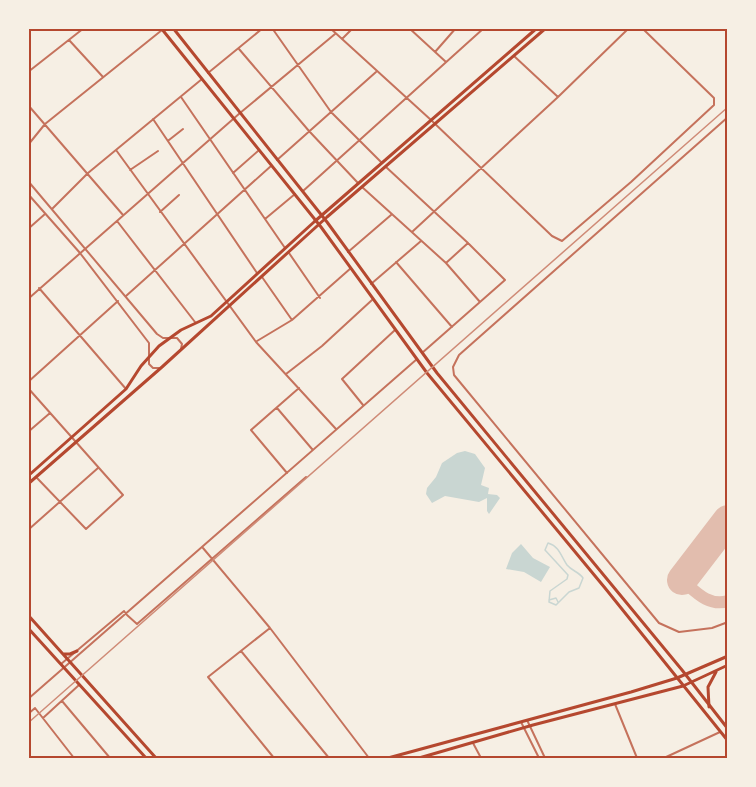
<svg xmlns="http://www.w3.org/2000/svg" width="756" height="787" font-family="Lora,serif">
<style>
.water{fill:#c9d6d2}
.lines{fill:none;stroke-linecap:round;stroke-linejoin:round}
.stream{stroke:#c9d6d2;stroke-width:1.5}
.taxiway{stroke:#e2bdae;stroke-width:12}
.runway{stroke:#e2bdae;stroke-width:30}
.minor{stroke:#c5725c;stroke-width:2}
.tertiary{stroke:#c5725c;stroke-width:2}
.secondary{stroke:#b5482f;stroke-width:3}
.primary{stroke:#b5482f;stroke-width:3}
.rail{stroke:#cf8b77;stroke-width:1.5}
.neatline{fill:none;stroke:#b5482f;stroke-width:2}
</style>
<rect width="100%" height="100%" fill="#f6efe4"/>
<path class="water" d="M 465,451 L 475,454 L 485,468 L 481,485 L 489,488 L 488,494 L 497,495 L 500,498 L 489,514 L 487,511 L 487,498 L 479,502 L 445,496 L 432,503 L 426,494 L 427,488 L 436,477 L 442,463 L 457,453 Z
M 521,544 L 533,558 L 550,567 L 541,582 L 524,572 L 506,569 L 512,553 Z"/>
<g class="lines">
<path class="stream" d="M 548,543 C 559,546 561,556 567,565 C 572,571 579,572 583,578 L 579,588 L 569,592 L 556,605 L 549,602 L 550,591 L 567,579 L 568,575 L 545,550 Z
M 549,600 L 556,598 L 558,602"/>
<path class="taxiway" d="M 682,580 C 695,591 708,607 728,601"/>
<path class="runway" d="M 682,580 L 728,520"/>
<path class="minor" d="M 272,28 L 331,112 L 382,163
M 330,28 L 431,120 L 552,236 L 562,241 L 631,182 L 714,105 L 714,98 L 642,28
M 409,28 L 446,62
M 342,39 L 353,28
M 69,40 L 103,77
M 239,49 L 309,131 L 358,183
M 435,52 L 456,28
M 514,56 L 558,97
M 28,72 L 84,28
M 181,97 L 285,248
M 28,105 L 123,215
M 728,117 L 459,355 L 453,367 L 454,375 L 659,623 L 679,632 L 712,628 L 728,622
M 153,119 L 257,273
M 169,140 L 183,129
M 28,145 L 45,124 L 162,30
M 116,150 L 256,342 L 336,429
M 277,160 L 376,72
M 386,167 L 468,243 L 505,280 L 422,353
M 130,170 L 158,151
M 233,173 L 258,151
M 362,187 L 446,263 L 480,302
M 303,191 L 484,28
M 52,209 L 88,173 L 202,79
M 160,212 L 179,195
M 265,219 L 295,194
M 117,221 L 195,322
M 28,229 L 45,214
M 412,232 L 558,97 L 629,28
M 348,252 L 391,215
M 289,253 L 320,298
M 396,262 L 452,327
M 446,263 L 468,243
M 262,277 L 292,320
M 371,284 L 421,241
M 39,288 L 126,389
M 126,296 L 271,166
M 28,299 L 240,113 L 335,34
M 257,341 L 292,320 L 351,268
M 286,374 L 322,346 L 372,300
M 28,382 L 118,301
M 28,388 L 123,495 L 86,529 L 37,478
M 363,405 L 342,379 L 395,330
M 277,408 L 312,449
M 28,432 L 50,413
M 287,473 L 251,430 L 299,388
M 28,530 L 98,468
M 203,548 L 270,628 L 369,758
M 127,615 L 137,624 L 306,477
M 270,628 L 208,677 L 274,758
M 241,651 L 329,758
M 61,664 L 124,611 L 127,615
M 28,699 L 417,359
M 62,701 L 110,758
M 615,704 L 637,758
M 28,714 L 35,708 L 74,758
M 43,718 L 79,685
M 473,743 L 481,758
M 664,758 L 720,732"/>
<path class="tertiary" d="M 208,73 L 263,28
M 28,181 L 157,334 L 163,338 L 177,338 L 182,344 L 181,349
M 28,194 L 80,253 L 149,343 L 149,364 L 153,368 L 159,368
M 527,720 L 545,758
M 521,722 L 539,758"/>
<path class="secondary" d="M 161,28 L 321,227 L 427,373 L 605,588 L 728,741
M 173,28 L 327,222 L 437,373 L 682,670 L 728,729
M 28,476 L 126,389 L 141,366 L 159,346 L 181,330 L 211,316 L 314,222 L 537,28
M 28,484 L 162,367 L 327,217 L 546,28
M 28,615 L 156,758
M 28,628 L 146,758
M 64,654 L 70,654 L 77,651"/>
<path class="primary" d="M 709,707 L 708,687 L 716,672
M 388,758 L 631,692 L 677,678 L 728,656
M 419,758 L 533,725 L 683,686 L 728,665"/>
<path class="rail" d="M 28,723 L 728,107"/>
</g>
<rect width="756" height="787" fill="none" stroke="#f6efe4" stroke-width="60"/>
<rect x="30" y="30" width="696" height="727" class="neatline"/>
</svg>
